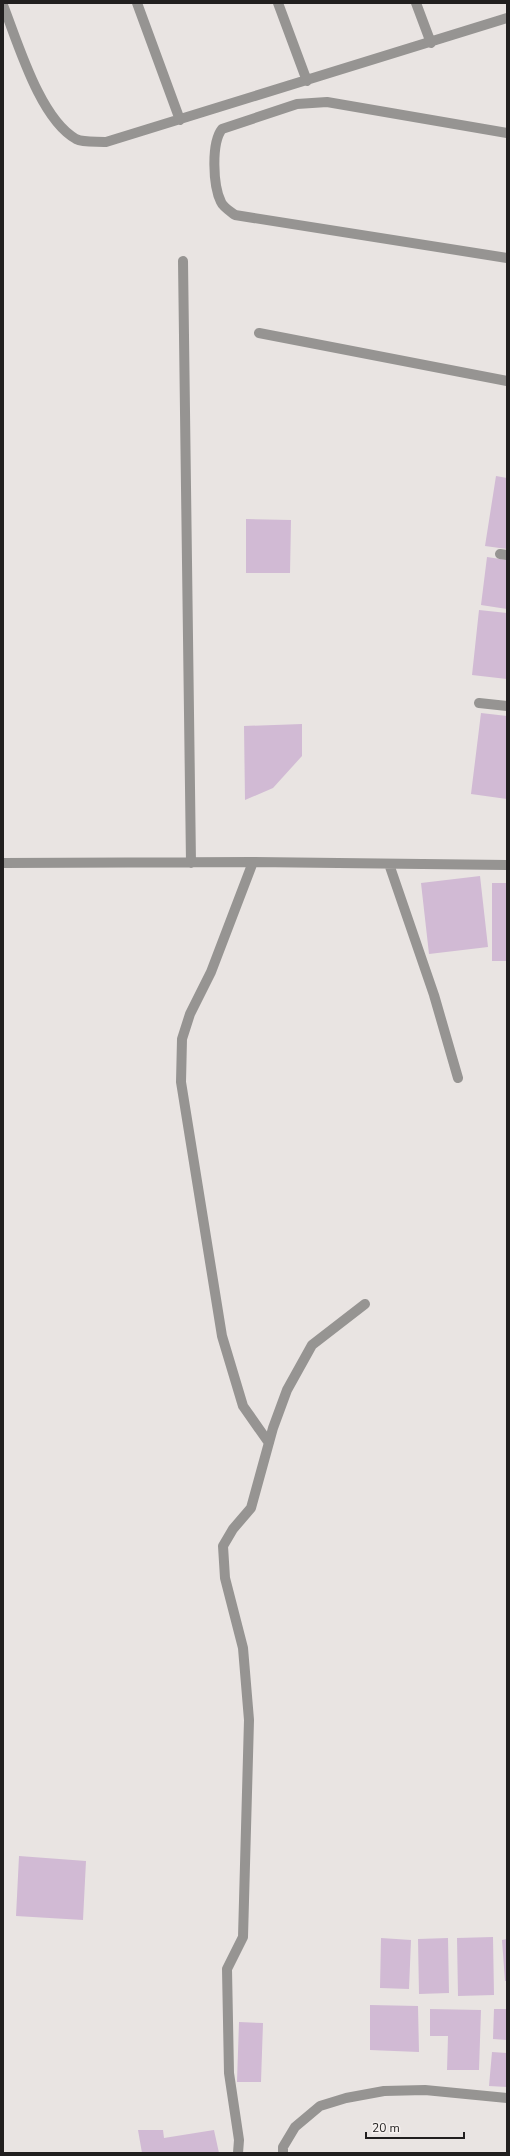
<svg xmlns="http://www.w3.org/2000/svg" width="510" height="2156" font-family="'Nunito Sans',sans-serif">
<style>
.building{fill:#d1bad4}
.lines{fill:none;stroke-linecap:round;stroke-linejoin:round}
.street{stroke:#969492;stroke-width:10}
</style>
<rect width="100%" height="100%" fill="#e9e4e2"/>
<path class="building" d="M 496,476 L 507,478 L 507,549 L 485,546 Z
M 246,519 L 291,520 L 290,573 L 246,573 Z
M 487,557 L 507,560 L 507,609 L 481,605 Z
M 479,610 L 507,613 L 507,679 L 472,675 Z
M 481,713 L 507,716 L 507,799 L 471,794 Z
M 302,724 L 302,756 L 273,788 L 245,800 L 244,726 Z
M 480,876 L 488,947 L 429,954 L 421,883 Z
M 492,883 L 507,883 L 507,961 L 492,961 Z
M 19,1856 L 86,1861 L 83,1920 L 16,1916 Z
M 493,1937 L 494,1995 L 458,1996 L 457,1938 Z
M 381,1938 L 411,1940 L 409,1989 L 380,1988 Z
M 448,1938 L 449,1993 L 419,1994 L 418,1939 Z
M 507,1939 L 507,1981 L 505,1981 L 502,1940 Z
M 370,2005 L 418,2006 L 419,2052 L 370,2050 Z
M 430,2009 L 481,2010 L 479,2070 L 447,2070 L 448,2036 L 430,2036 Z
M 494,2009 L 507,2009 L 507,2040 L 493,2039 Z
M 239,2022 L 263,2023 L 261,2082 L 237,2082 Z
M 492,2052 L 507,2053 L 507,2087 L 489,2086 Z
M 138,2130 L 163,2130 L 164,2138 L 214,2130 L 219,2153 L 142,2153 Z"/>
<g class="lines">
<path class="street" d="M 137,3 L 180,120
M 278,3 L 307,81
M 416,3 L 431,43
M 3,5 C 18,43 40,119 76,139 C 84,143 98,141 106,142 L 507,18
M 507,133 L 327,102 L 297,104 L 222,129 C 211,143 213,186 221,202 C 223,207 231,212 235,215 L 507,258
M 183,261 L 191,863
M 259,333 L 507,381
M 500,554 L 507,555
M 479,703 L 507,706
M 253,862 L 211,972 L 190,1014 L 182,1039 L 181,1082 L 222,1336 L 243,1406 L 269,1443
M 3,863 L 253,862 L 507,865
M 389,864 L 434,995 L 458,1078
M 238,2153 L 239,2140 L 229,2073 L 227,1969 L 243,1937 L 249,1720 L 243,1648 L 225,1578 L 223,1546 L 233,1529 L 251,1508 L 273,1428 L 287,1390 L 312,1345 L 365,1304
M 283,2153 L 283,2147 L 295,2127 L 320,2106 L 346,2098 L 384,2091 L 425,2090 L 507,2098"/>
</g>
<rect width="510" height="2156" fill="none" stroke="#211f1f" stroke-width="8"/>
<path d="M366 2132v6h98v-6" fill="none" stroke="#211f1f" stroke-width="2"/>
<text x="372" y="2132" font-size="12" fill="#211f1f" stroke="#f6f1ef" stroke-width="3" paint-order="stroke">20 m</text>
</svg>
